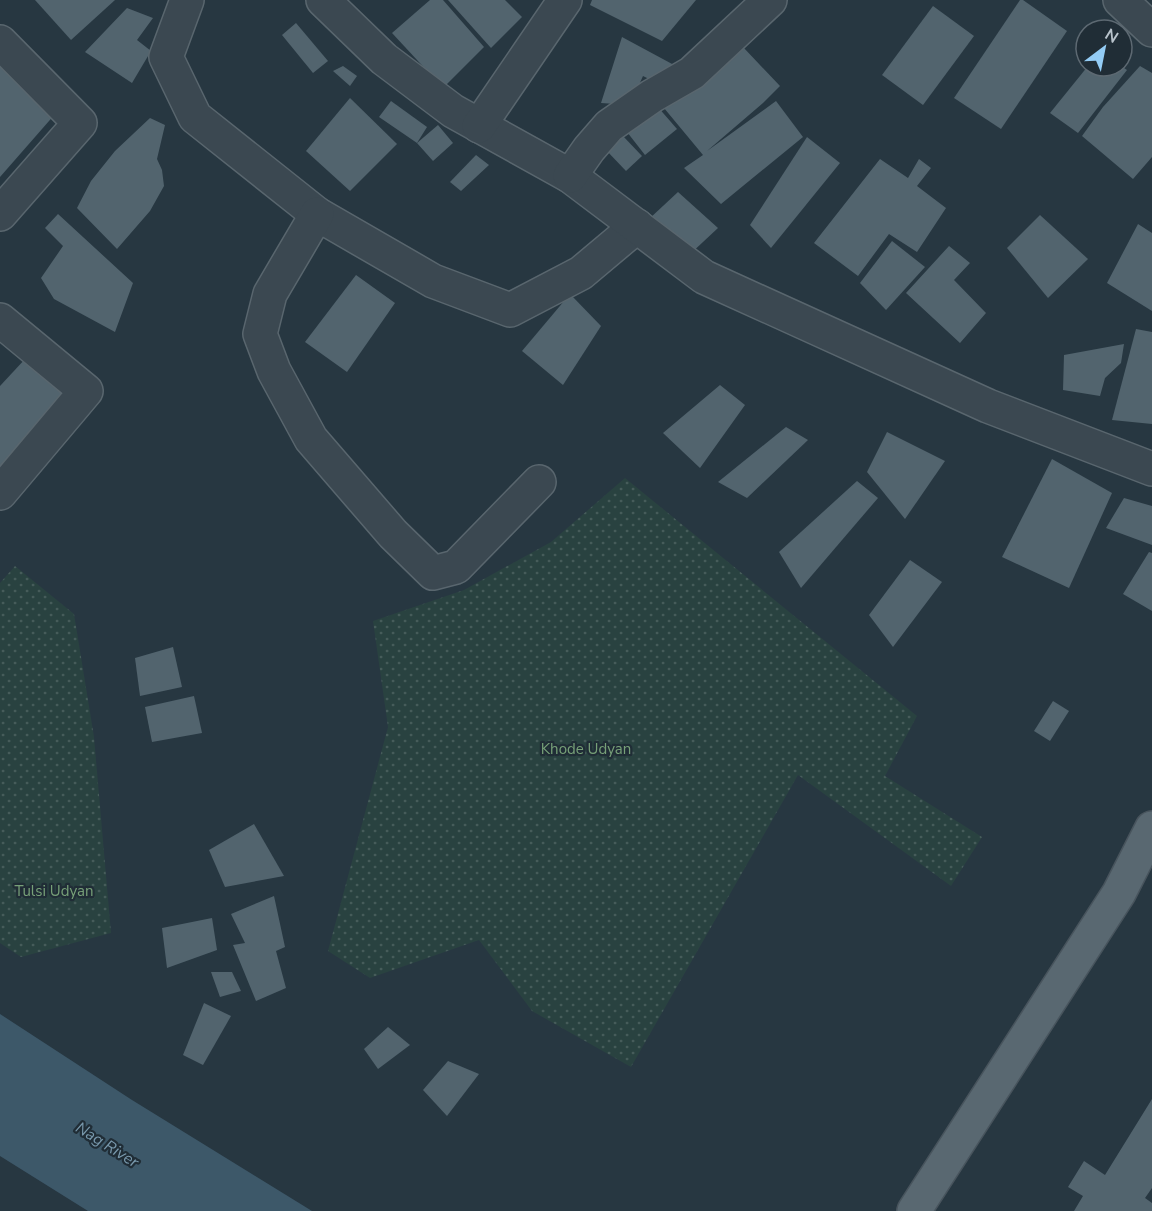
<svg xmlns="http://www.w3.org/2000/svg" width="1152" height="1211" font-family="'Nunito Sans',sans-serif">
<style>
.park{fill:url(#park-dots)}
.water{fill:#3d5869}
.building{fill:#52646e}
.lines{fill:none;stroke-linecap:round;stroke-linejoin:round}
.minor-casing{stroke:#59666e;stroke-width:36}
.major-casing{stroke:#48545d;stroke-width:36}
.minor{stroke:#3b4851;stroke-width:33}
.major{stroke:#596871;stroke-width:33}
.labels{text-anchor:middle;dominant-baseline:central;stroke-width:4.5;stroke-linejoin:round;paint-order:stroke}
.park-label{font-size:15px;fill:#77a078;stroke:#202d36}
.water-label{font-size:16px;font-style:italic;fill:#7999ad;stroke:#202d36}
</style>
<defs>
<pattern id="park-dots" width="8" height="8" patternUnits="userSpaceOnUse" patternTransform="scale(1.5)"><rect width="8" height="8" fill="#294240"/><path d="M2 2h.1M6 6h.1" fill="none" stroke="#465c5a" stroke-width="1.8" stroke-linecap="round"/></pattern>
</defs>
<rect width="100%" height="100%" fill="#273741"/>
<g class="park">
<path d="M 625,478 L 917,716 L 885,776 L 982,837 L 951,886 L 798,775 L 631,1067 L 532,1011 L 479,940 L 370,978 L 328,951 L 388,727 L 373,621 L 464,590 L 551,542 Z"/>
<path d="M 15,566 L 74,614 L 94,737 L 111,933 L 21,957 L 0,943 L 0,583 Z"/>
</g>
<path class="water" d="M 0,1014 L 132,1100 L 312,1211 L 88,1211 L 0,1156 Z"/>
<g class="building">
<path d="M 35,0 L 115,0 L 71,40 Z"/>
<path d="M 430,0 L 443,0 L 484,47 L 443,88 L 392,33 Z"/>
<path d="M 448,0 L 505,0 L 522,17 L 491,48 Z"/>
<path d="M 592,0 L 696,0 L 662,41 L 590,5 Z"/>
<path d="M 1020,0 L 1023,0 L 1067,31 L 1001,129 L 954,98 Z"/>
<path d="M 933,6 L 974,36 L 923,105 L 882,75 Z"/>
<path d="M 127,8 L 153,18 L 137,40 L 151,51 L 132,83 L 85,52 Z"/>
<path d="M 296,23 L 328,61 L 313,73 L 282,35 Z"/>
<path d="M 622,37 L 674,65 L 667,88 L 643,76 L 630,105 L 601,103 Z"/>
<path d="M 743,47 L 780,86 L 763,103 L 707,151 L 776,101 L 803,137 L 721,204 L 684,168 L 703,155 L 659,102 Z"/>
<path d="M 0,63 L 56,113 L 0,177 Z"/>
<path d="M 343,66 L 357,76 L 350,86 L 333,71 Z"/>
<path d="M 1088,66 L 1121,66 L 1127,70 L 1078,133 L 1050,113 Z"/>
<path d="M 1140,66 L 1152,73 L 1152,157 L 1133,179 L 1082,136 L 1103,107 Z"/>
<path d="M 350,98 L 397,144 L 350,191 L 306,151 Z"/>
<path d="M 391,101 L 427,127 L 417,143 L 379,117 Z"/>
<path d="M 657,106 L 677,129 L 645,155 L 627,132 Z"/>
<path d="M 150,118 L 165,125 L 157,159 L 162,170 L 164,186 L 150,211 L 117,249 L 77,208 L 91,181 L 115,151 Z"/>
<path d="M 438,125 L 453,143 L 433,161 L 417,143 Z"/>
<path d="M 622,135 L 642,156 L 626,171 L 606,150 Z"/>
<path d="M 807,137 L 840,163 L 771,248 L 750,225 Z"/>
<path d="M 476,155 L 489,165 L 461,191 L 450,182 Z"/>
<path d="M 880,159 L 908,178 L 919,159 L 931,168 L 917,186 L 946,208 L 917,252 L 889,234 L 858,276 L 814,243 Z"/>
<path d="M 678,192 L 718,228 L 688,256 L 649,219 Z"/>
<path d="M 58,214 L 133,283 L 115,332 L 54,299 L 41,278 L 63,246 L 45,228 Z"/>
<path d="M 1040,215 L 1088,259 L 1048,298 L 1007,248 Z"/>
<path d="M 1138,224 L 1152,233 L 1152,311 L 1107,283 Z"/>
<path d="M 892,241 L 925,267 L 886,310 L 860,283 Z"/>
<path d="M 949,246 L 970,263 L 954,280 L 986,313 L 960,343 L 906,293 Z"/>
<path d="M 356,275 L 395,303 L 347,372 L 305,342 Z"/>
<path d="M 570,294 L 601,326 L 563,385 L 522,351 Z"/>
<path d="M 1136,329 L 1152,332 L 1152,424 L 1112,420 Z"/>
<path d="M 1124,344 L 1121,363 L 1105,378 L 1100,396 L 1063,390 L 1064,355 Z"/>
<path d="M 26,358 L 66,394 L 0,472 L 0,386 Z"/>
<path d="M 720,385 L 745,405 L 700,468 L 663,433 Z"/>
<path d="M 786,427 L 808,440 L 747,498 L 718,482 Z"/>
<path d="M 887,432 L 945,461 L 905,519 L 867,472 Z"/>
<path d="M 1052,459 L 1112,493 L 1069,588 L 1002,557 Z"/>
<path d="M 857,481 L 878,498 L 801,588 L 779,552 Z"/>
<path d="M 1124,498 L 1152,506 L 1152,545 L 1106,528 Z"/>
<path d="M 1149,552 L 1152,553 L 1152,611 L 1123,594 Z"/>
<path d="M 910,560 L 942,582 L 893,647 L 869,615 Z"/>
<path d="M 173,647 L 182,687 L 140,696 L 135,658 Z"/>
<path d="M 194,696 L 202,733 L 152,742 L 145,707 Z"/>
<path d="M 1053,701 L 1069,711 L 1050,741 L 1034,731 Z"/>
<path d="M 254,824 L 284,876 L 225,887 L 209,850 Z"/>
<path d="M 274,896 L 285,947 L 276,951 L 286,988 L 256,1001 L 233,945 L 245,943 L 231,914 Z"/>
<path d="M 212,918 L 217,950 L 167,968 L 162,928 Z"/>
<path d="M 211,972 L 232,972 L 241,991 L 220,997 Z"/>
<path d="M 204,1003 L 231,1016 L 203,1065 L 183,1055 Z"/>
<path d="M 388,1027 L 410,1045 L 378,1069 L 364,1049 Z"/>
<path d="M 448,1061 L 479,1074 L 447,1116 L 423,1090 Z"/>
<path d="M 1152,1099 L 1152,1188 L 1145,1198 L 1152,1203 L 1152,1211 L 1074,1211 L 1083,1196 L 1068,1187 L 1084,1161 L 1105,1175 Z"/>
</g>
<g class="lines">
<g class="minor-casing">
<g id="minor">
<path d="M 187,0 L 166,57 L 195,117 L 317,214 L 433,281 L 510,310 L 581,273 L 637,226"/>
<path d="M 323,0 L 384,59 L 453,111 L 570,176 L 704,277 L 988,406 L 1152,469"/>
<path d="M 1120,0 L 1152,30"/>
<path d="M 0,42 L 80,123 L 0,214"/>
<path d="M 479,126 L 565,0"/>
<path d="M 570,176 L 589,149 L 609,126 L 652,96 L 692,73 L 770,0"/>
<path d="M 317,214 L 270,294 L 260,334 L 274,371 L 311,439 L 393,534 L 433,573 L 456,567 L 539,482"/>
<path d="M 0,320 L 86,391 L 0,493"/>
</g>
</g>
<g class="major-casing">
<path id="major" d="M 914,1211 L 1119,893 L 1152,828"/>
</g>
<use href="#minor" class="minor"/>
<use href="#major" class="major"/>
</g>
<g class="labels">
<g class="park-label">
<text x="586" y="749">Khode Udyan</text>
<text x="54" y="891">Tulsi Udyan</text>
</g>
<g class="water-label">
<text transform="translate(107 1145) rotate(32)">Nag River</text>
</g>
</g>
<g transform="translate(1104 48) rotate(32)"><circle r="28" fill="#202d36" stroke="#5d6972" stroke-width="1.5"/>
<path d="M0-4.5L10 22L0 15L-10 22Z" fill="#93ccf5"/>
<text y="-9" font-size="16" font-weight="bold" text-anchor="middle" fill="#b8c3cb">N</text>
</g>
</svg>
